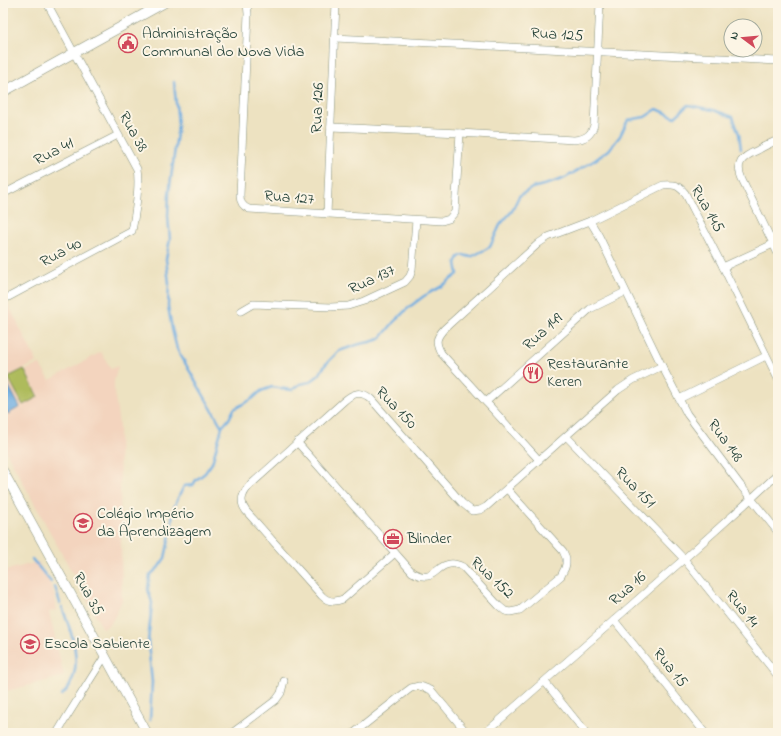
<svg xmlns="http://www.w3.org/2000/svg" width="781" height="736" font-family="'Indie Flower',sans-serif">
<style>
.built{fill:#f3d4be}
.green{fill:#aebb5c;stroke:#667c48}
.water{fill:#70ade1;stroke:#48758a}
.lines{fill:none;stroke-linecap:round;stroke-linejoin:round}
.stream{stroke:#70ade1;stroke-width:2.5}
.minor-casing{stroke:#86907a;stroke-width:8}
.tertiary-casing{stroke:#86907a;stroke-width:10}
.minor{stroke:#fff;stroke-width:7}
.tertiary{stroke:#fff;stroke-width:9}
.labels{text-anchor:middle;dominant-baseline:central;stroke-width:4;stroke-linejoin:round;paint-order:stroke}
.poi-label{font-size:16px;fill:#1f3d34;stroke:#fcf5e5;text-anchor:start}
.street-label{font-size:16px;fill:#1f3d34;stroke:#fcf5e5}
</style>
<rect width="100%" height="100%" fill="#fcf5e5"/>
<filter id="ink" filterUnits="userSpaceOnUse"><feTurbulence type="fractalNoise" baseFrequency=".025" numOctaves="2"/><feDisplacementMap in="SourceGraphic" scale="8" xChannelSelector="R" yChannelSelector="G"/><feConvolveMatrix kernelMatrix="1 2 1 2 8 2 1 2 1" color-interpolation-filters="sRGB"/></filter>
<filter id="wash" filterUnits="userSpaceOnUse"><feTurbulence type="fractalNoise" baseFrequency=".012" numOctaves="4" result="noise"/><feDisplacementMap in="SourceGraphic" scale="16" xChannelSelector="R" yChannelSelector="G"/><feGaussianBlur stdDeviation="0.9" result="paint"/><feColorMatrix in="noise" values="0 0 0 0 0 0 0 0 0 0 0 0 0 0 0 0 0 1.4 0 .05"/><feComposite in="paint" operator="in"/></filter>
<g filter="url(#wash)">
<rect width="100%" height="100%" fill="#ede2c1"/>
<g class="built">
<path d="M 7,302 L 37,362 L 6,378 L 3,373 L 3,304 Z"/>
<path d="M 101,352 L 111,369 L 118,366 L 114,381 L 114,389 L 119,425 L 122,600 L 115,616 L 110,624 L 103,629 L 3,446 L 3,381 L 39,364 L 50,380 Z"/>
<path d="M 38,562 L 53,589 L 57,610 L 49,612 L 64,676 L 3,692 L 3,571 Z"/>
</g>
<path class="green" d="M 24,369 L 38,397 L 23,405 L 8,377 Z"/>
<path class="water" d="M 6,381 L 20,407 L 8,414 L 3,405 L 3,382 Z"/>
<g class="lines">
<g class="stream">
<path d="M 174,82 L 178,125 L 169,194 L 168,216 L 170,239 L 166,259 L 169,283 L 168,306 L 172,329 L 177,349 L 222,427"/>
<path d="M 32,559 L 51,582"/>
<path d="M 55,587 L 60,603"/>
<path d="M 62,607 C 71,631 83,660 70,685 C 68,689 65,692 62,695"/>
<path d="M 150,720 L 152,682 L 148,642 L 152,603 L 148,589 L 150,575 L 158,568 L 165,558 L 171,530 L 173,510 L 178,498 L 184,486 L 193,485 L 196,480 L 205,473 L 212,463 L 222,427 L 229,419 L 234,409 L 252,399 L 261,391 L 272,387 L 292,390 L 300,384 L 310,382 L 319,375 L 325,365 L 339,351 L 360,344 L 370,342 L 380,339 L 393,323 L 408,308 L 424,296 L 442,286 L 458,274 L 456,263 L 459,257 L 463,255 L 471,257 L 490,247 L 500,225 L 512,211 L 519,196 L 532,188 L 551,183 L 565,178 L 595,160 L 609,150 L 620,136 L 628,120 L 645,117 L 657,109 L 675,117 L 688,105 L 713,110 L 733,117 L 739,134 L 741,149"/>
</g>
</g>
</g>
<g filter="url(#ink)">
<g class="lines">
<g class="minor-casing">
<g id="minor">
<path d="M 145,3 L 150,11"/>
<path d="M 247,3 L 248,14 L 240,195 C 240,202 242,206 249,209 L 442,221 L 449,219 L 455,212 L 460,133"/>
<path d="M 335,38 L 778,61"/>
<path d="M 331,127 L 460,133 L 574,140 C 585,139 591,136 594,125 L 600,3"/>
<path d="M 778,140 C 771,143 764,146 758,150 C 742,157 734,163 743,181 L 778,254"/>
<path d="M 3,194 L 118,135"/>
<path d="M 327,214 L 336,3"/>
<path d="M 590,221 L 599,236 L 662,366 L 687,414 L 741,486 L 778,532"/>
<path d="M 723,267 L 773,244 L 778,240"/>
<path d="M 3,300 L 132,231 C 135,215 140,185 137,169 L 47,3"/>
<path d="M 241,311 L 253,304 L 331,307 L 348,306 L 364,301 L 405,282 L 410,276 L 412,270 L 416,220"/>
<path d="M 679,399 L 766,356"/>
<path d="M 486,402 L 590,309 L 625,292"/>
<path d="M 567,437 L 684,559 L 778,676"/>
<path d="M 297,442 L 412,572 C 434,585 435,565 450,564 C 455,563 459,565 463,567 L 499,606 L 505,611 L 510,612 L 520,610 L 561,576 L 565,568 L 566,564 L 566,558 L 563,551 L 507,489"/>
<path d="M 539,460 L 441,353 C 435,342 436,338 444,329 L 539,243 L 548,237 L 590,221 L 663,185 C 674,184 678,185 685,193 L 723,267 L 778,379"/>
<path d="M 395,553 L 343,599 C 336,602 328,602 322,596 L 246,511 C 239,502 242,494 249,486 L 344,401 C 353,393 361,390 371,399 L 462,503 L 472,511 L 480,510 L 486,507 L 618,390 L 633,380 L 662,366"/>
<path d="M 614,620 L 705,733"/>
<path d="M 545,682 L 586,733"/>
<path d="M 57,733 L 66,718 L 105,656"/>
<path d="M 232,733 L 276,700 L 281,693 L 284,681"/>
<path d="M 354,733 L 407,691 L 411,688 L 419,686 L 423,687 L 431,690 L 467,733"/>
<path d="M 485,733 L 684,559 L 751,499 L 778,474"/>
</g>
</g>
<g class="tertiary-casing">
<g id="tertiary">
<path d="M 3,92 L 164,3"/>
<path d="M 3,471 L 105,656 L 147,733"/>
</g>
</g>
<use href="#minor" class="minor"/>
<use href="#tertiary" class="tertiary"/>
</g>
</g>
<defs>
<g id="civic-ring" transform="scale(1)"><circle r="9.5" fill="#fcf5e5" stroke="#d1495b" stroke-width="1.5"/><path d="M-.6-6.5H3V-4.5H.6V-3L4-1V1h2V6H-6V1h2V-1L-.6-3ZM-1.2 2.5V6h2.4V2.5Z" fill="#d1495b"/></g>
<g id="restaurant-ring" transform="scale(1)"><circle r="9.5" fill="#fcf5e5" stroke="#d1495b" stroke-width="1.5"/><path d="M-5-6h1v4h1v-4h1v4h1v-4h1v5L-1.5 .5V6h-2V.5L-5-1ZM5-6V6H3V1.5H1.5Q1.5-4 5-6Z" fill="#d1495b"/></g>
<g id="school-ring" transform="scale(1)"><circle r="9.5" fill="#fcf5e5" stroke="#d1495b" stroke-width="1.5"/><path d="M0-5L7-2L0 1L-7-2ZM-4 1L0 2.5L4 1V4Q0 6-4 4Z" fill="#d1495b"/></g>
<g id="office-ring" transform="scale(1)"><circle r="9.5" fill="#fcf5e5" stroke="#d1495b" stroke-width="1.5"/><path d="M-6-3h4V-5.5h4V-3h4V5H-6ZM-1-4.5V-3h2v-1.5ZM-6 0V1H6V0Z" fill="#d1495b"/></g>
</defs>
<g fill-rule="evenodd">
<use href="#civic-ring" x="128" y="43"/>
<use href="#restaurant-ring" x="533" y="373"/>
<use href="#school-ring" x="83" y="523"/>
<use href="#office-ring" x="393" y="539"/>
<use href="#school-ring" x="30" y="644"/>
</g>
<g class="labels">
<g class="poi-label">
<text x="142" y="34">Administração<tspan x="142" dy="18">Communal do Nova Vida</tspan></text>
<text x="547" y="364">Restaurante<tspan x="547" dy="18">Keren</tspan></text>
<text x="97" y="514">Colégio Império<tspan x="97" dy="18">da Aprendizagem</tspan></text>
<text x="407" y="539">Blinder</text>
<text x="44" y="644">Escola Sabiente</text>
</g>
<g class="street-label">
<text transform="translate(557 35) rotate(3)">Rua 125</text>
<text transform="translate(318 108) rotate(-88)">Rua 126</text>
<text transform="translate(133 132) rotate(61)">Rua 38</text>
<text transform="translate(54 152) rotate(-27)">Rua 41</text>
<text transform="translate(289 198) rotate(4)">Rua 127</text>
<text transform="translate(707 209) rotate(60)">Rua 145</text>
<text transform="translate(61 253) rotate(-28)">Rua 40</text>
<text transform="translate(372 280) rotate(-25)">Rua 137</text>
<text transform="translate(543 332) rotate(-42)">Rua 149</text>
<text transform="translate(396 408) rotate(46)">Rua 150</text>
<text transform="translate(725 441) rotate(54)">Rua 148</text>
<text transform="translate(635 488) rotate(46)">Rua 151</text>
<text transform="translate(492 578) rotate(43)">Rua 152</text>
<text transform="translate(628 589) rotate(-41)">Rua 16</text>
<text transform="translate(88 594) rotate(61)">Rua 35</text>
<text transform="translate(742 609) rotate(51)">Rua 14</text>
<text transform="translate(670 668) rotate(51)">Rua 15</text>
</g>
</g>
<rect width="781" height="736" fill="none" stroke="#fcf5e5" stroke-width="16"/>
<g transform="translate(743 38) rotate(286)"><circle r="19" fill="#fcf5e5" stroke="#a4ab9e"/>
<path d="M0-3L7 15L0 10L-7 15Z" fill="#d1495b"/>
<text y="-6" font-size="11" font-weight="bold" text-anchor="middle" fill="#1f3d34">N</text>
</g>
</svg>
